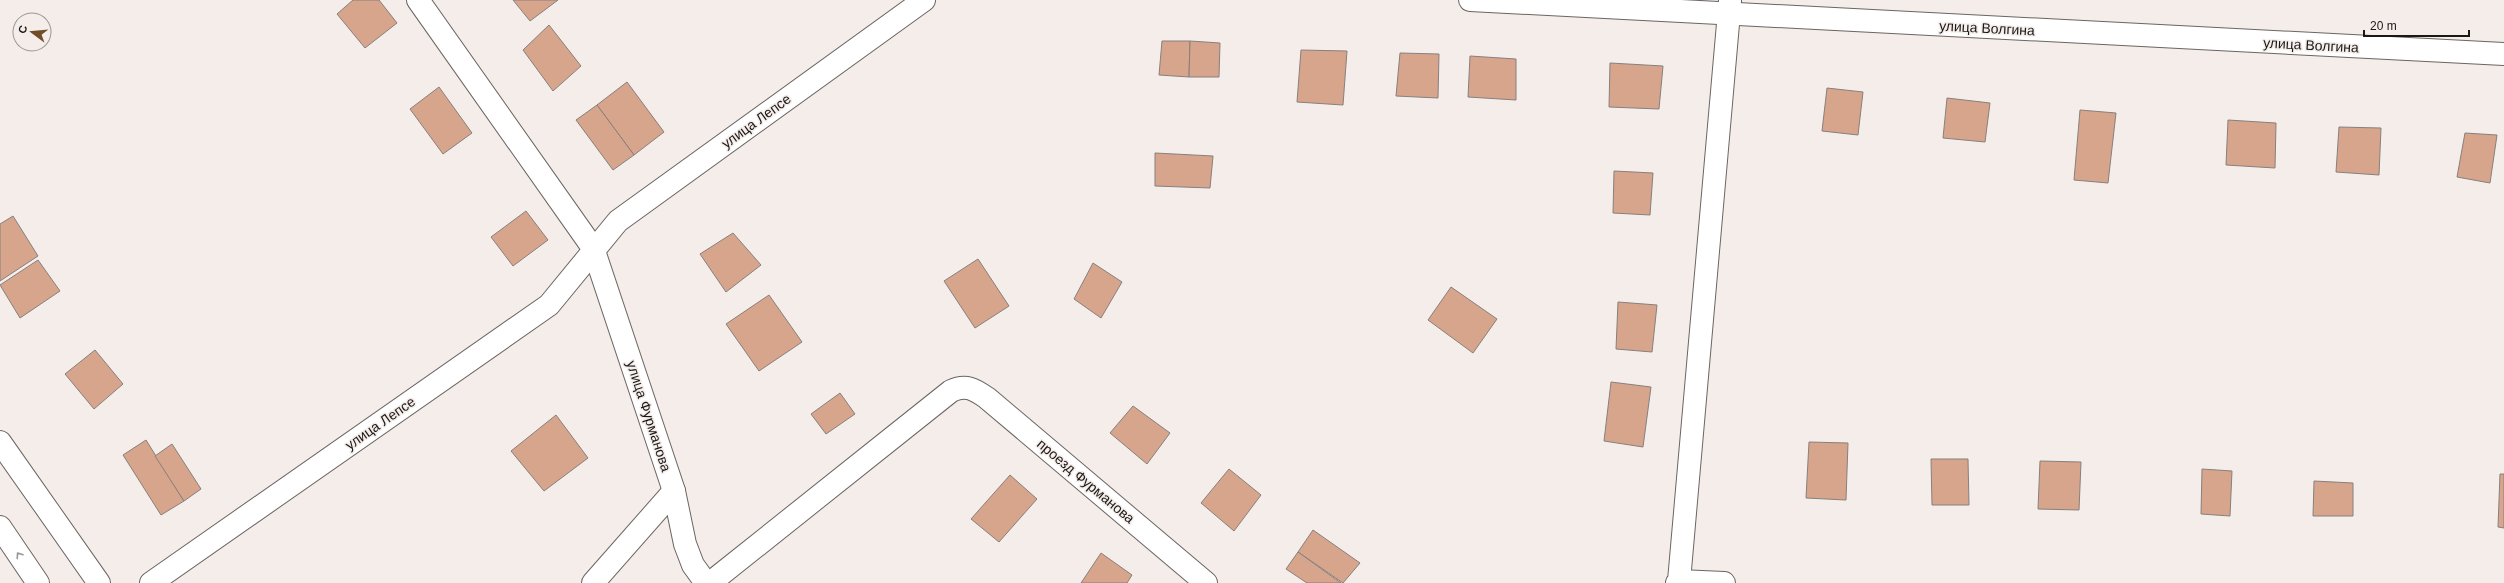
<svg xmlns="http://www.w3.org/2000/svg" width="2504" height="583" font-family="Helvetica,sans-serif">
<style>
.building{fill:#d7a48c;stroke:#87807e}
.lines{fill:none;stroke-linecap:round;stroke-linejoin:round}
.street-casing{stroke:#6b6562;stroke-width:24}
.primary-casing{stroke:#6b6562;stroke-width:24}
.street{stroke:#fff;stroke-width:22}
.primary{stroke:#fff;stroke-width:22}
.oneway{stroke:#989797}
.labels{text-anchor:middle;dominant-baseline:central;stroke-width:3;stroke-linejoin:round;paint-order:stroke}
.street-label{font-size:14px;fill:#1a1817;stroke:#f4edea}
</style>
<rect width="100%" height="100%" fill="#f4edea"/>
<g class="building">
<path d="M 353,0 L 379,0 L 397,23 L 365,48 L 337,14 Z"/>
<path d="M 513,0 L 558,0 L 530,21 Z"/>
<path d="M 549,25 L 581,66 L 553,91 L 523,50 Z"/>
<path d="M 1162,41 L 1190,41 L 1189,77 L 1159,75 Z"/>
<path d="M 1190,41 L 1220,43 L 1219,77 L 1189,77 Z"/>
<path d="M 1301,50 L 1347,51 L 1343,105 L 1297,102 Z"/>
<path d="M 1400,53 L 1439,54 L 1438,98 L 1396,96 Z"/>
<path d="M 1470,56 L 1516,59 L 1516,100 L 1468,97 Z"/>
<path d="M 1610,63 L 1663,66 L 1659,109 L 1609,107 Z"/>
<path d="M 627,82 L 664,132 L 634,155 L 597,105 Z"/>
<path d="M 439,87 L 472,133 L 443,154 L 410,109 Z"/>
<path d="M 1827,88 L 1863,92 L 1858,135 L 1822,131 Z"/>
<path d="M 1947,98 L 1990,103 L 1985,142 L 1943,138 Z"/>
<path d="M 597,105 L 634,155 L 613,170 L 576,120 Z"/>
<path d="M 2080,110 L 2116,113 L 2108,183 L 2074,180 Z"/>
<path d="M 2228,120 L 2276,123 L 2275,168 L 2226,165 Z"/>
<path d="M 2339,127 L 2381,128 L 2379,175 L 2336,172 Z"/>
<path d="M 2465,133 L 2497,135 L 2490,183 L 2457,177 Z"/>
<path d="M 1155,153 L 1213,156 L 1210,188 L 1155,186 Z"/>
<path d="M 1614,171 L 1653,173 L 1650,215 L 1613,213 Z"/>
<path d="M 526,211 L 548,240 L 513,266 L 491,237 Z"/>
<path d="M 13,216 L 38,256 L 0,281 L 0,224 Z"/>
<path d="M 733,233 L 761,265 L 726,292 L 700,254 Z"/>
<path d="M 978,259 L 1009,306 L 975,328 L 944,281 Z"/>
<path d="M 38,260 L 60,291 L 20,318 L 0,285 Z"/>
<path d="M 1093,263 L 1122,282 L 1101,318 L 1074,299 Z"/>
<path d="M 1451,287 L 1497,319 L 1473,353 L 1428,320 Z"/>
<path d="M 769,295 L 802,342 L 759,371 L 726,324 Z"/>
<path d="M 1618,302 L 1657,305 L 1652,352 L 1616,349 Z"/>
<path d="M 95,350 L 123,384 L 94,409 L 65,374 Z"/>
<path d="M 1611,382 L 1651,387 L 1643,447 L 1604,441 Z"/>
<path d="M 840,393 L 855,414 L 826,434 L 811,414 Z"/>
<path d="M 1133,406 L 1170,433 L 1147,464 L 1110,433 Z"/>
<path d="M 556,415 L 588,458 L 544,491 L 511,451 Z"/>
<path d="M 146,440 L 184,501 L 161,515 L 123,455 Z"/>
<path d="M 1809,442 L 1848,443 L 1846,500 L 1806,498 Z"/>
<path d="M 172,444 L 201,489 L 184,501 L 155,456 Z"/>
<path d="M 1931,459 L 1968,459 L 1969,505 L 1932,505 Z"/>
<path d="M 2040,461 L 2081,462 L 2079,510 L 2038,509 Z"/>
<path d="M 1229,469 L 1261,495 L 1234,531 L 1201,503 Z"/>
<path d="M 2202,469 L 2232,471 L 2230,516 L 2201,514 Z"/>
<path d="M 2500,474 L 2504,474 L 2504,528 L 2498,527 Z"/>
<path d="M 1010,475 L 1037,499 L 999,542 L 971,519 Z"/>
<path d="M 2314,481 L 2353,483 L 2353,516 L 2313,516 Z"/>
<path d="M 1313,530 L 1360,563 L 1343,583 L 1298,552 Z"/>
<path d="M 1298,552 L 1341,583 L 1307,583 L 1286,569 Z"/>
<path d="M 1101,553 L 1132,575 L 1127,583 L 1081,583 Z"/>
</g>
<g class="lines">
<g class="street-casing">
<g id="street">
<path d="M 418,0 L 593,248 L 674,491 L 685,544 L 693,565 L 706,583"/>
<path d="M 1470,0 L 2504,54"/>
<path d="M 0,442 L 99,583"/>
<path d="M 1679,581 L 1724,583"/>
<path d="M 151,583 L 549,305 L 618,221 L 924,0"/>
<path d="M 593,583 L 674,491"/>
<path d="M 710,583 L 951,391 C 966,384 974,389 987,398 L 1206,583"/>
<path d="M 1677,583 L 1679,581 L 1730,1"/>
</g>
</g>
<g class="primary-casing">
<path id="primary" d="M 0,527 L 38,583"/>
</g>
<use href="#street" class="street"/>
<use href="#primary" class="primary"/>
</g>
<defs><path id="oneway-chevron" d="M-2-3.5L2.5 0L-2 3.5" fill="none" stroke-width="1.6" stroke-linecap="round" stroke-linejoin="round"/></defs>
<use class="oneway" href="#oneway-chevron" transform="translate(19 555) rotate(-124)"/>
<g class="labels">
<g class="street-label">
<text transform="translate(1987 28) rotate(3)">улица Волгина</text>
<text transform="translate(2311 45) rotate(3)">улица Волгина</text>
<text transform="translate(756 121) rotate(-36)">улица Лепсе</text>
<text transform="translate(649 416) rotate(72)">улица Фурманова</text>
<text transform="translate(380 423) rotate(-35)">улица Лепсе</text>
<text transform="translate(1086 481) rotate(40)">проезд Фурманова</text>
</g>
</g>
<g transform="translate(32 32) rotate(286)"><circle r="19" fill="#f4edea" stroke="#9d9896"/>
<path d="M0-3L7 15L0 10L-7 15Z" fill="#724e28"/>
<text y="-6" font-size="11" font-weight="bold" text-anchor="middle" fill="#1a1817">С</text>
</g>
<path d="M2364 30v6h105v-6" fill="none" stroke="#1a1817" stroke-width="2"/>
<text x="2370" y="30" font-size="12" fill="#1a1817" stroke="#f4edea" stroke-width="3" paint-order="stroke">20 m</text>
</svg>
